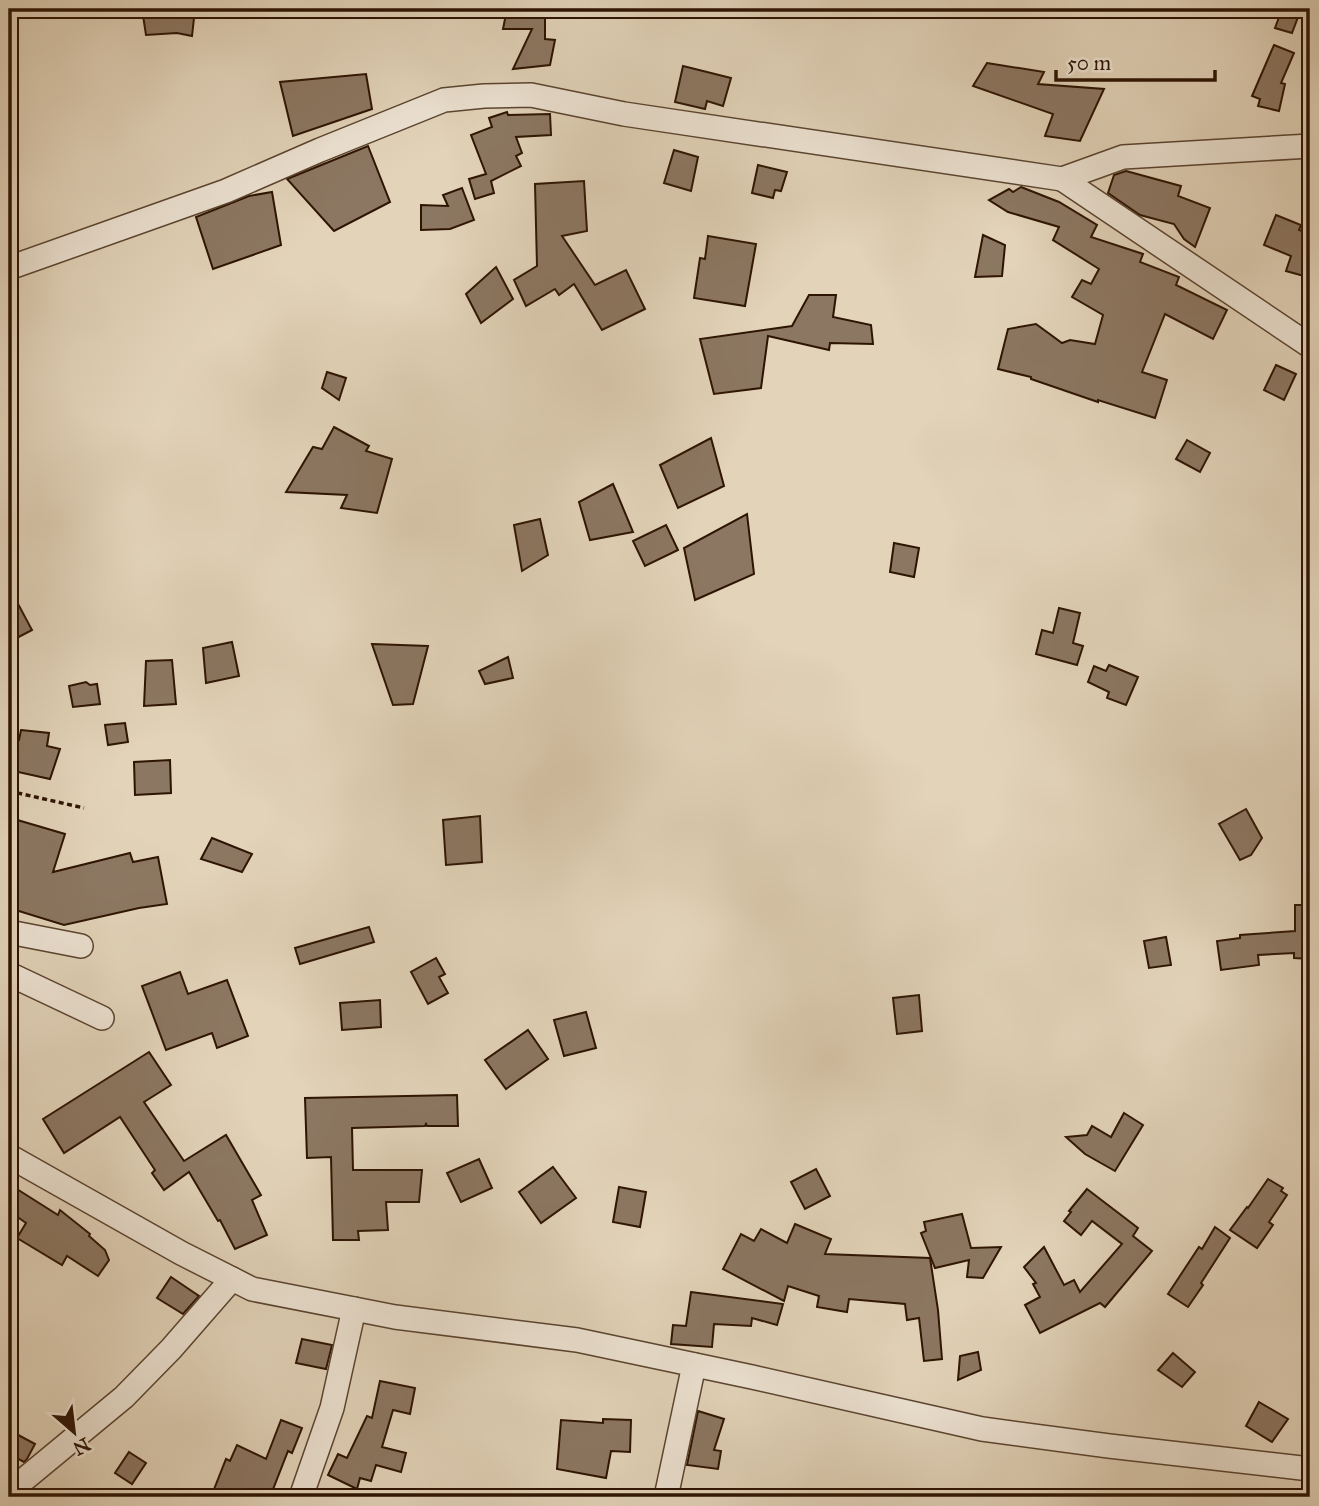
<svg xmlns="http://www.w3.org/2000/svg" width="1319" height="1506" font-family="'IM FELL Great Primer',serif">
<style>
.building{fill:#8c7762;stroke:#2e1403;stroke-width:2}
.lines{fill:none;stroke-linecap:round;stroke-linejoin:round}
.minor-casing{stroke:#5b4430;stroke-width:26}
.path{stroke:#2e1403;stroke-width:3.5;stroke-dasharray:5 3.5;stroke-linecap:butt}
.minor{stroke:#ece2d2;stroke-width:23}
</style>
<rect width="100%" height="100%" fill="#e2d3b9"/>
<filter id="stains"><feTurbulence type="fractalNoise" baseFrequency=".00286" numOctaves="4"/><feColorMatrix values="0 0 0 0 .2 0 0 0 0 .09 0 0 0 0 .02 0 0 0 .5 -.17"/></filter>
<radialGradient id="worn" r=".72"><stop offset=".6" stop-color="#630" stop-opacity="0"/><stop offset="1" stop-color="#630" stop-opacity=".3"/></radialGradient>
<g class="building">
<path d="M 142,9 L 195,9 L 192,36 L 177,33 L 146,35 Z"/>
<path d="M 507,9 L 545,9 L 545,39 L 555,40 L 550,65 L 513,69 L 532,29 L 503,29 Z"/>
<path d="M 1282,9 L 1301,9 L 1292,33 L 1275,28 Z"/>
<path d="M 1274,45 L 1294,53 L 1281,83 L 1285,84 L 1279,111 L 1258,106 L 1260,99 L 1252,96 Z"/>
<path d="M 987,63 L 1044,72 L 1038,84 L 1104,89 L 1080,141 L 1045,136 L 1053,114 L 973,86 Z"/>
<path d="M 683,66 L 731,78 L 723,106 L 707,101 L 705,109 L 675,102 Z"/>
<path d="M 366,74 L 372,109 L 293,136 L 280,82 Z"/>
<path d="M 507,112 L 508,115 L 550,114 L 551,135 L 516,137 L 522,153 L 516,156 L 521,166 L 491,181 L 494,193 L 475,199 L 469,179 L 486,174 L 471,135 L 492,127 L 489,118 Z"/>
<path d="M 368,146 L 390,202 L 334,231 L 287,179 Z"/>
<path d="M 674,150 L 698,157 L 691,191 L 664,183 Z"/>
<path d="M 758,165 L 787,172 L 781,191 L 775,190 L 773,198 L 752,193 Z"/>
<path d="M 1126,171 L 1181,186 L 1178,196 L 1210,208 L 1195,247 L 1184,239 L 1174,224 L 1140,215 L 1108,193 L 1114,175 Z"/>
<path d="M 584,181 L 587,231 L 562,236 L 595,285 L 626,270 L 645,309 L 602,330 L 574,284 L 559,295 L 555,289 L 526,306 L 514,280 L 537,266 L 535,184 Z"/>
<path d="M 1021,187 L 1059,202 L 1097,225 L 1091,237 L 1143,254 L 1140,262 L 1179,277 L 1176,285 L 1227,310 L 1213,339 L 1165,314 L 1142,372 L 1167,380 L 1155,418 L 1098,400 L 1098,402 L 1031,379 L 1031,377 L 998,369 L 1008,329 L 1036,324 L 1062,343 L 1070,340 L 1095,344 L 1103,315 L 1072,297 L 1082,280 L 1091,284 L 1099,269 L 1053,240 L 1059,227 L 1008,212 L 989,200 L 1009,189 L 1013,192 Z"/>
<path d="M 462,188 L 474,220 L 450,229 L 421,230 L 421,205 L 448,206 L 443,195 Z"/>
<path d="M 272,192 L 281,245 L 213,269 L 196,217 L 249,196 Z"/>
<path d="M 1276,215 L 1301,225 L 1299,230 L 1310,234 L 1310,255 L 1304,276 L 1286,271 L 1291,256 L 1264,245 Z"/>
<path d="M 983,235 L 1005,245 L 1002,276 L 975,277 Z"/>
<path d="M 708,236 L 756,244 L 745,306 L 694,298 L 700,258 L 705,259 Z"/>
<path d="M 496,267 L 513,299 L 481,323 L 466,294 Z"/>
<path d="M 809,295 L 836,295 L 833,317 L 871,325 L 873,344 L 830,343 L 829,350 L 768,336 L 761,388 L 714,394 L 700,339 L 792,326 Z"/>
<path d="M 1276,365 L 1296,374 L 1284,400 L 1264,390 Z"/>
<path d="M 327,372 L 346,378 L 339,400 L 322,388 Z"/>
<path d="M 334,427 L 369,446 L 366,451 L 392,459 L 377,513 L 341,508 L 347,495 L 286,492 L 313,447 L 322,449 Z"/>
<path d="M 711,438 L 724,486 L 678,508 L 660,465 Z"/>
<path d="M 1187,440 L 1210,453 L 1200,472 L 1176,459 Z"/>
<path d="M 613,484 L 633,532 L 590,540 L 579,502 Z"/>
<path d="M 747,514 L 754,574 L 695,600 L 684,548 Z"/>
<path d="M 540,519 L 548,555 L 522,571 L 514,525 Z"/>
<path d="M 666,525 L 678,550 L 645,566 L 633,541 Z"/>
<path d="M 894,543 L 919,548 L 914,577 L 890,572 Z"/>
<path d="M 9,587 L 32,630 L 9,642 Z"/>
<path d="M 1059,608 L 1080,613 L 1073,643 L 1083,646 L 1077,665 L 1036,654 L 1042,630 L 1053,633 Z"/>
<path d="M 232,642 L 239,676 L 206,683 L 203,648 Z"/>
<path d="M 372,644 L 428,646 L 413,704 L 393,705 Z"/>
<path d="M 508,657 L 513,678 L 485,684 L 479,671 Z"/>
<path d="M 172,660 L 176,704 L 144,706 L 146,661 Z"/>
<path d="M 1109,665 L 1138,677 L 1126,705 L 1107,698 L 1109,692 L 1088,682 L 1094,666 L 1106,671 Z"/>
<path d="M 86,682 L 90,685 L 97,684 L 100,704 L 73,707 L 69,686 Z"/>
<path d="M 125,723 L 128,742 L 108,745 L 105,725 Z"/>
<path d="M 21,730 L 49,733 L 47,746 L 60,749 L 50,779 L 9,770 L 9,740 L 19,740 Z"/>
<path d="M 170,760 L 171,793 L 135,795 L 134,762 Z"/>
<path d="M 1246,809 L 1262,838 L 1251,855 L 1240,860 L 1219,824 Z"/>
<path d="M 480,816 L 482,862 L 446,865 L 443,820 Z"/>
<path d="M 14,819 L 65,834 L 53,872 L 130,853 L 133,862 L 158,857 L 167,904 L 139,908 L 64,925 L 9,908 L 9,839 Z"/>
<path d="M 212,838 L 252,854 L 242,872 L 201,859 Z"/>
<path d="M 1295,905 L 1310,905 L 1310,959 L 1294,958 L 1294,953 L 1258,955 L 1259,965 L 1221,970 L 1217,941 L 1240,938 L 1240,935 L 1295,931 Z"/>
<path d="M 369,927 L 374,942 L 300,964 L 295,948 Z"/>
<path d="M 1166,937 L 1171,965 L 1149,968 L 1144,941 Z"/>
<path d="M 436,958 L 445,974 L 439,977 L 448,993 L 428,1004 L 411,972 Z"/>
<path d="M 180,972 L 188,994 L 227,980 L 248,1036 L 217,1048 L 212,1033 L 166,1050 L 142,986 Z"/>
<path d="M 919,995 L 922,1031 L 897,1034 L 893,998 Z"/>
<path d="M 380,1000 L 381,1027 L 342,1030 L 340,1003 Z"/>
<path d="M 586,1012 L 596,1048 L 564,1056 L 554,1020 Z"/>
<path d="M 528,1030 L 548,1059 L 506,1089 L 485,1060 Z"/>
<path d="M 149,1052 L 171,1085 L 144,1102 L 184,1161 L 226,1135 L 261,1195 L 252,1200 L 267,1235 L 235,1249 L 220,1220 L 218,1221 L 189,1172 L 164,1190 L 152,1173 L 155,1170 L 120,1117 L 64,1153 L 43,1119 Z"/>
<path d="M 457,1095 L 458,1126 L 427,1126 L 426,1124 L 425,1126 L 352,1128 L 353,1170 L 422,1170 L 419,1202 L 386,1202 L 388,1230 L 358,1231 L 359,1240 L 333,1240 L 331,1157 L 307,1158 L 305,1098 Z"/>
<path d="M 1124,1113 L 1143,1125 L 1115,1171 L 1085,1154 L 1066,1137 L 1087,1135 L 1092,1126 L 1111,1137 Z"/>
<path d="M 479,1159 L 492,1188 L 461,1202 L 447,1173 Z"/>
<path d="M 553,1167 L 576,1198 L 541,1223 L 519,1192 Z"/>
<path d="M 816,1169 L 830,1196 L 805,1209 L 791,1182 Z"/>
<path d="M 1268,1179 L 1283,1188 L 1281,1191 L 1287,1195 L 1269,1222 L 1273,1225 L 1257,1248 L 1230,1230 L 1247,1207 L 1248,1208 Z"/>
<path d="M 9,1184 L 58,1215 L 60,1210 L 90,1234 L 89,1236 L 105,1250 L 109,1260 L 98,1276 L 67,1256 L 62,1265 L 17,1238 L 26,1223 L 9,1211 Z"/>
<path d="M 619,1187 L 646,1192 L 640,1227 L 613,1222 Z"/>
<path d="M 1087,1189 L 1138,1228 L 1133,1236 L 1152,1251 L 1105,1307 L 1100,1303 L 1040,1333 L 1025,1305 L 1040,1297 L 1033,1284 L 1036,1283 L 1024,1267 L 1044,1247 L 1064,1285 L 1074,1280 L 1080,1292 L 1122,1244 L 1092,1221 L 1081,1235 L 1064,1221 L 1071,1212 L 1069,1211 Z"/>
<path d="M 962,1214 L 971,1248 L 1001,1247 L 983,1278 L 967,1277 L 969,1260 L 935,1268 L 921,1233 L 926,1231 L 924,1222 Z"/>
<path d="M 795,1224 L 831,1239 L 825,1254 L 930,1258 L 938,1310 L 942,1359 L 924,1361 L 919,1318 L 907,1320 L 905,1304 L 849,1299 L 847,1312 L 817,1307 L 819,1296 L 788,1286 L 784,1301 L 723,1269 L 741,1234 L 754,1241 L 761,1229 L 787,1243 Z"/>
<path d="M 1215,1227 L 1230,1238 L 1201,1283 L 1203,1285 L 1188,1307 L 1168,1294 L 1199,1247 L 1202,1249 Z"/>
<path d="M 171,1277 L 199,1296 L 183,1314 L 157,1298 Z"/>
<path d="M 691,1292 L 783,1304 L 777,1325 L 752,1318 L 751,1326 L 714,1324 L 712,1347 L 671,1344 L 673,1325 L 686,1326 Z"/>
<path d="M 302,1339 L 332,1345 L 326,1369 L 296,1363 Z"/>
<path d="M 978,1352 L 981,1370 L 958,1380 L 960,1356 Z"/>
<path d="M 1173,1353 L 1195,1372 L 1182,1387 L 1158,1370 Z"/>
<path d="M 380,1381 L 415,1388 L 410,1414 L 393,1410 L 382,1447 L 406,1453 L 401,1472 L 376,1465 L 371,1481 L 360,1478 L 357,1489 L 328,1475 L 338,1454 L 347,1458 L 367,1416 L 372,1418 Z"/>
<path d="M 1259,1402 L 1288,1419 L 1272,1442 L 1246,1426 Z"/>
<path d="M 698,1411 L 724,1419 L 714,1450 L 721,1451 L 718,1469 L 687,1465 Z"/>
<path d="M 603,1419 L 631,1420 L 630,1452 L 611,1451 L 606,1478 L 557,1469 L 561,1420 L 603,1423 Z"/>
<path d="M 281,1420 L 302,1428 L 292,1453 L 288,1451 L 270,1497 L 211,1497 L 226,1459 L 230,1461 L 237,1445 L 266,1459 Z"/>
<path d="M 9,1430 L 35,1444 L 27,1459 L 24,1462 L 9,1454 Z"/>
<path d="M 129,1452 L 146,1463 L 132,1484 L 115,1473 Z"/>
</g>
<g class="lines">
<g class="minor-casing">
<g id="minor">
<path d="M 1062,179 L 1310,346"/>
<path d="M 9,268 L 226,191 L 320,150 L 444,100 L 484,96 L 531,95 L 624,114 L 1062,179 L 1123,157 L 1310,146"/>
<path d="M 9,932 L 81,946"/>
<path d="M 9,974 L 102,1018"/>
<path d="M 9,1156 L 181,1253 L 252,1289 L 395,1317 L 577,1340 L 752,1377 L 982,1429 L 1109,1446 L 1310,1469"/>
<path d="M 9,1492 L 124,1397 L 171,1349 L 232,1279"/>
<path d="M 301,1497 L 332,1408 L 354,1309"/>
<path d="M 666,1497 L 694,1365"/>
</g>
</g>
<path class="path" d="M 9,791 L 84,808"/>
<use href="#minor" class="minor"/>
</g>
<rect width="1319" height="1506" fill="none" stroke="#e2d3b9" stroke-width="35"/>
<rect x="10" y="10" width="1298" height="1485" fill="none" stroke="#2e1403" stroke-width="3.5"/>
<rect x="18" y="18" width="1284" height="1471" fill="none" stroke="#2e1403" stroke-width="2"/>
<g transform="translate(74 1432) rotate(152)" stroke="#ece2d2" stroke-width="5" paint-order="stroke">
<path d="M0-5L12 26L0 18L-12 26Z" fill="#2e1403"/>
<text y="-10" font-size="19" font-weight="bold" text-anchor="middle" fill="#2e1403">N</text>
</g>
<path d="M1056 70v10h159v-10" fill="none" stroke="#2e1403" stroke-width="3.5"/>
<text x="1067" y="70" font-size="21" fill="#2e1403" stroke="#ece2d2" stroke-width="5" paint-order="stroke">50 m</text>
<rect width="100%" height="100%" filter="url(#stains)"/>
<rect width="100%" height="100%" fill="url(#worn)"/>
</svg>
